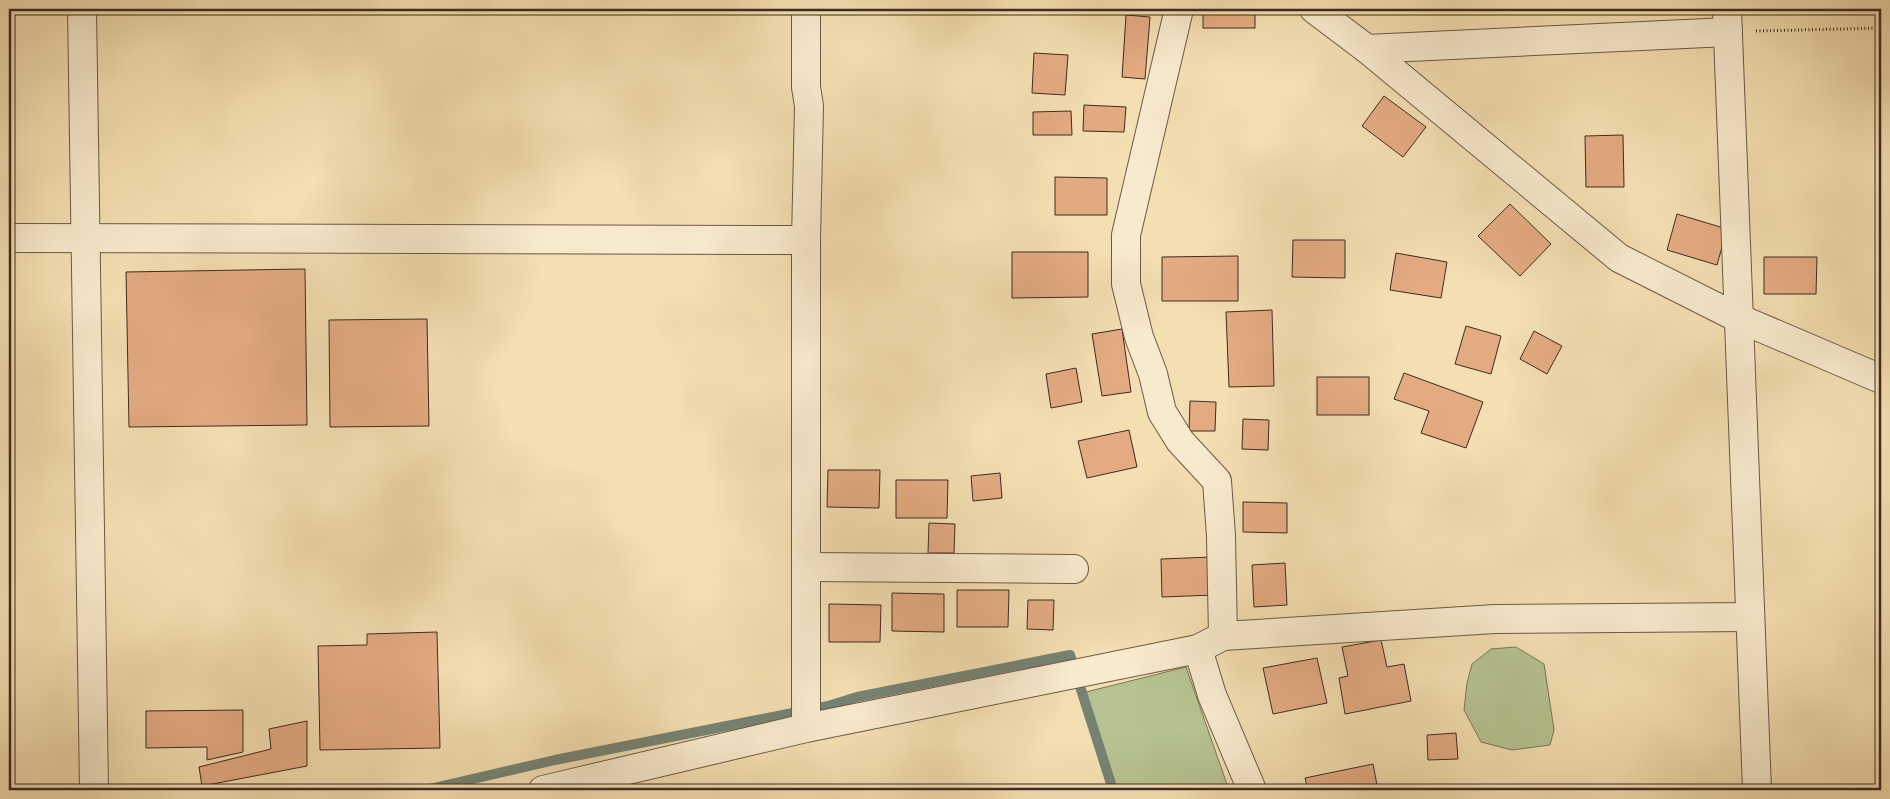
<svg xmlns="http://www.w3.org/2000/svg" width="1890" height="799" font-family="Vollkorn,serif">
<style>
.green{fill:#b6c390;stroke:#7a775a}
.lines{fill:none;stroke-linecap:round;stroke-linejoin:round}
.stream{stroke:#768373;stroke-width:10}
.building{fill:#e4ab83;stroke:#3e2b23}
.minor-casing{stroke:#6c5847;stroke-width:30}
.tertiary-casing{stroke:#6c5847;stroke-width:30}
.path{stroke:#3e2b23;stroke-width:3;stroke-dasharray:1 2.5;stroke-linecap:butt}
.minor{stroke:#f8eacd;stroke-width:28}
.tertiary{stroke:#f8eacd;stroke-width:28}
</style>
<rect width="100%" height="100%" fill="#f4dfb2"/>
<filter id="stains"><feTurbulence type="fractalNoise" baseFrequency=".004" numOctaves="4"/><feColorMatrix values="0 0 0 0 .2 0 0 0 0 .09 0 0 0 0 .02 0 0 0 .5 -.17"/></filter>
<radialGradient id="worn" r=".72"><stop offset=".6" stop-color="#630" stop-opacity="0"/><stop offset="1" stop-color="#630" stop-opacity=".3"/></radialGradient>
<g class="green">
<path d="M 1516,647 L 1544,664 L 1554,730 L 1550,745 L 1512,750 L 1481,742 L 1464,710 L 1467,683 L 1472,664 L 1491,649 Z"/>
<path d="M 1186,667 L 1229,790 L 1117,790 L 1082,693 Z"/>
</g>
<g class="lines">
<path class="stream" d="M 425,790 L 555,760 L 828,706 L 857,697 L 1070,655 L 1113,790"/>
</g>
<g class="building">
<rect x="1203" y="9" width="52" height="19"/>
<path d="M 1126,15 L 1150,17 L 1145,79 L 1122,77 Z"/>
<path d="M 1034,53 L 1068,55 L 1065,95 L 1032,93 Z"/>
<path d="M 1384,96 L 1426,127 L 1403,157 L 1362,126 Z"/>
<path d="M 1084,105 L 1126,107 L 1124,132 L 1083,131 Z"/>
<path d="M 1071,111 L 1072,135 L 1033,135 L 1033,112 Z"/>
<path d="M 1623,135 L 1624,187 L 1586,187 L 1585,136 Z"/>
<path d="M 1055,177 L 1107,178 L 1107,215 L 1055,215 Z"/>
<path d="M 1510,204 L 1551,244 L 1520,276 L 1478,236 Z"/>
<path d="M 1677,214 L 1727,229 L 1717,265 L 1667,250 Z"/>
<path d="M 1293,240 L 1345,240 L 1345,278 L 1292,277 Z"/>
<path d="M 1012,252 L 1088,252 L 1088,297 L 1012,298 Z"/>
<path d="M 1396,253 L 1447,262 L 1441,298 L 1390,290 Z"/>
<path d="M 1238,256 L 1238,301 L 1162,301 L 1162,257 Z"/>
<path d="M 1764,257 L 1817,257 L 1816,294 L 1764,294 Z"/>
<path d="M 305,269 L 307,425 L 129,427 L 126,272 Z"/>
<path d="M 1272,310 L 1274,386 L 1229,387 L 1226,312 Z"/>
<path d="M 427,319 L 429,426 L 330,427 L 329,320 Z"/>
<path d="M 1466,326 L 1501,336 L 1491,374 L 1455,364 Z"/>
<path d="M 1122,329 L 1131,392 L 1102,396 L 1092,334 Z"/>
<path d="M 1534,331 L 1562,346 L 1547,374 L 1520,359 Z"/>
<path d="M 1076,368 L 1082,402 L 1051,408 L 1046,374 Z"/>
<path d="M 1404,373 L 1483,402 L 1466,448 L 1421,433 L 1429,411 L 1394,399 Z"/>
<rect x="1317" y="377" width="52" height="38"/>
<path d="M 1190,401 L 1216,402 L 1215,431 L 1189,431 Z"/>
<path d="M 1243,419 L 1269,420 L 1268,450 L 1242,449 Z"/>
<path d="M 1129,430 L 1137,467 L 1087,478 L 1078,441 Z"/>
<path d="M 828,470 L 880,470 L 879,508 L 827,507 Z"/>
<path d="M 1000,473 L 1002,498 L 973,501 L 971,476 Z"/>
<path d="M 896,480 L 948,480 L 947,518 L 896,518 Z"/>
<path d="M 1243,502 L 1287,503 L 1287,533 L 1243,532 Z"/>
<path d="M 929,523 L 955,524 L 954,553 L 928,553 Z"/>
<path d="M 1213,557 L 1214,595 L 1162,597 L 1161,559 Z"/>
<path d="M 1285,563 L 1287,605 L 1254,607 L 1252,565 Z"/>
<path d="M 957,590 L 1009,590 L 1008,627 L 957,627 Z"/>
<path d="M 892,593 L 944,594 L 944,632 L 892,631 Z"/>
<path d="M 1028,600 L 1054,600 L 1053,630 L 1027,629 Z"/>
<path d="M 829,604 L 881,605 L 880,642 L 829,642 Z"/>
<path d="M 437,632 L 440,748 L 320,750 L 318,646 L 367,645 L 367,634 Z"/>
<path d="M 1381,640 L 1387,667 L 1404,664 L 1411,701 L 1345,714 L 1339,678 L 1348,676 L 1342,647 Z"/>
<path d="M 1317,658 L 1327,703 L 1273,714 L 1263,668 Z"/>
<path d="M 243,710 L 243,752 L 207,760 L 207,747 L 146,748 L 146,711 Z"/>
<path d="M 307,721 L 307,766 L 202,786 L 199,767 L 271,749 L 269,729 Z"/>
<path d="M 1456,733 L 1458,759 L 1428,760 L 1427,735 Z"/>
<path d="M 1373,764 L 1378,790 L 1308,790 L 1305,778 Z"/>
</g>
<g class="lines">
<g class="minor-casing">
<g id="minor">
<path d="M 806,9 L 806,87 L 809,106 L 806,240 L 806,728"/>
<path d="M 1179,9 L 1126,235 L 1126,284 L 1139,337 L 1153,374 L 1162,412 L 1180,441 L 1217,481 L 1221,536 L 1223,636"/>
<path d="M 1314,9 L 1367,49 L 1619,258 L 1738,318 L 1881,379"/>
<path d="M 1727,9 L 1757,790"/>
<path d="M 1367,49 L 1728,32"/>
<path d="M 9,238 L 806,240"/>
<path d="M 806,567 L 1074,569"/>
<path d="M 1198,649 L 1212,695 L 1252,790"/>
<path d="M 543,790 L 806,728 L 1198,649 L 1223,636 L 1495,619 L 1750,617"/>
</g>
</g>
<g class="tertiary-casing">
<path id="tertiary" d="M 82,9 L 94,790"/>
</g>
<path class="path" d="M 1756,31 L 1881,28"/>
<use href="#minor" class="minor"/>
<use href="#tertiary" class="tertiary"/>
</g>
<rect width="1890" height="799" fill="none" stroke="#f4dfb2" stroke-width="30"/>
<rect x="10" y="10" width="1870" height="779" fill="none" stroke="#3e2b23" stroke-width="2.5"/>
<rect x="15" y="15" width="1860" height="769" fill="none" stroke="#3e2b23"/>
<rect width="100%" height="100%" filter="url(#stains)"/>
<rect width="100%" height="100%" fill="url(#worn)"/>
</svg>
